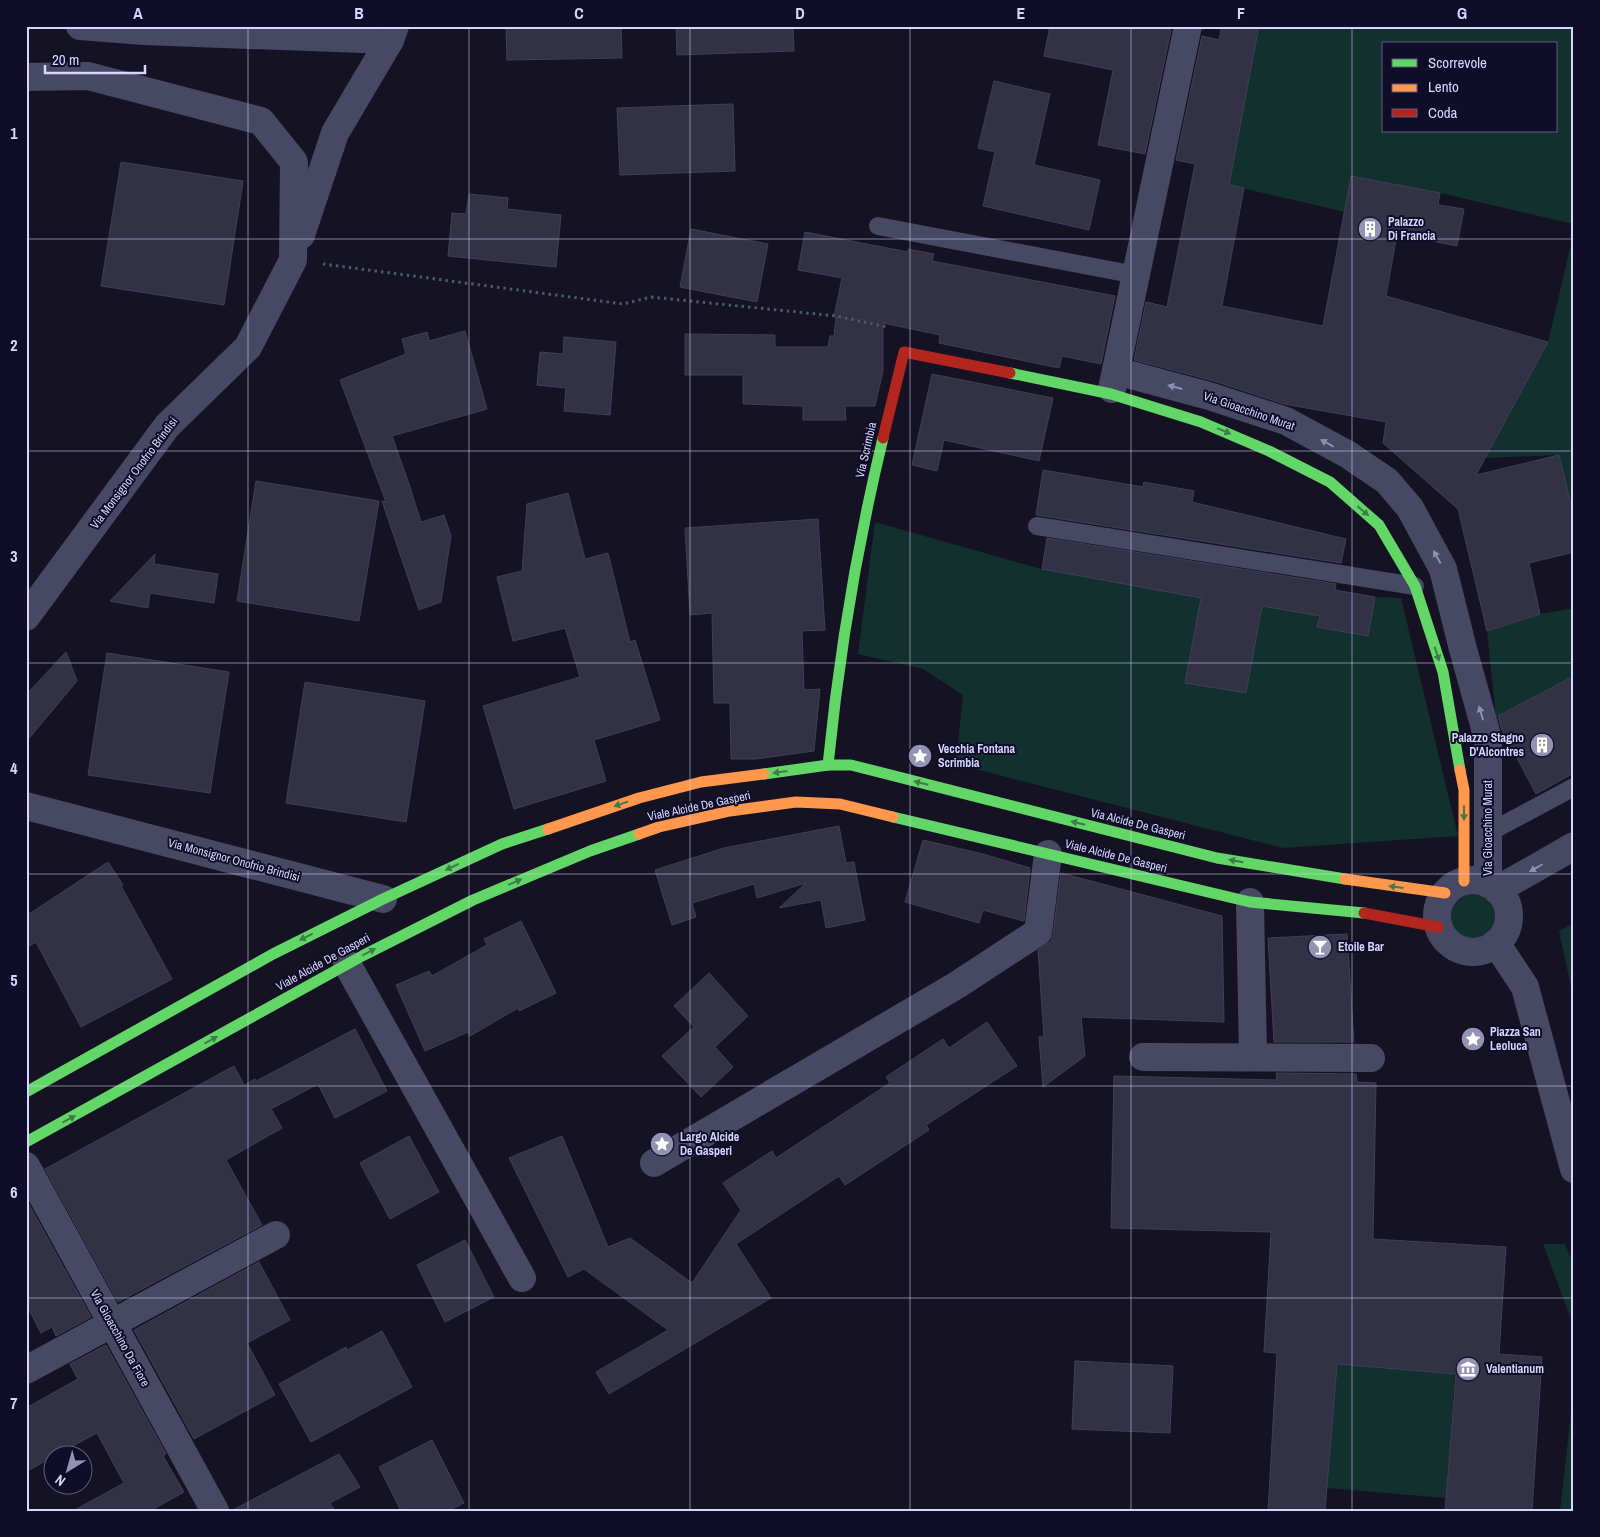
<svg xmlns="http://www.w3.org/2000/svg" width="1600" height="1537" font-family="'Archivo Narrow',sans-serif">
<style>
.green{fill:#11302e;fill-rule:evenodd}
.building{fill:#333145;stroke:#413e58}
.lines{fill:none;stroke-linecap:round;stroke-linejoin:round}
.path{stroke:#475b6b;stroke-width:3;stroke-dasharray:2.5 4;stroke-linecap:butt}
.lane{stroke:#474864;stroke-width:18}
.street{stroke:#474864;stroke-width:28}
.fast{stroke:#63d668;stroke-width:11}
.slow{stroke:#ff974d;stroke-width:11}
.jam{stroke:#b3261e;stroke-width:11}
.oneway{fill:#908fb2}
.oneway2{fill:#3e7c4c}
.grid{fill:none;stroke:#d8d6ff;stroke-width:1;stroke-opacity:0.55}
.labels{text-anchor:middle;dominant-baseline:central;stroke-width:4;stroke-linejoin:round;paint-order:stroke}
.poi-label{font-size:12px;font-weight:bold;fill:#d8d6ff;stroke:#100d29;text-anchor:start}
.street-label{font-size:12px;fill:#d8d6ff;stroke:#100d29}
.neatline{fill:none;stroke:#d8d6ff;stroke-width:2}
.grid-label{font-size:16px;text-anchor:middle;font-weight:bold;fill:#d8d6ff}
</style>
<rect width="100%" height="100%" fill="#151323"/>
<g class="green">
<path d="M 1259,26 L 1574,26 L 1574,224 L 1440,193 L 1352,176 L 1345,212 L 1229,185 ZM 1384,44 L 1556,44 L 1556,131 L 1384,131 Z"/>
<path d="M 1574,231 L 1574,516 L 1559,455 L 1485,458 L 1548,342 Z"/>
<path d="M 875,522 L 1041,569 L 1046,547 L 1058,543 L 1375,597 L 1401,598 L 1458,836 L 1283,848 L 956,764 L 963,695 L 923,669 L 858,654 Z"/>
<path d="M 1574,608 L 1574,676 L 1496,717 L 1487,631 L 1540,614 Z"/>
<path d="M 1464,881 L 1504,900 L 1508,911 L 1508,923 L 1503,934 L 1486,949 L 1474,952 L 1463,951 L 1452,945 L 1444,937 L 1437,915 L 1439,904 Z"/>
<path d="M 1574,923 L 1574,1000 L 1559,931 Z"/>
<path d="M 1543,1244 L 1565,1244 L 1574,1265 L 1574,1327 Z"/>
<path d="M 1337,1364 L 1455,1374 L 1446,1498 L 1327,1488 Z"/>
<path d="M 1574,1386 L 1574,1511 L 1560,1511 Z"/>
</g>
<g class="building">
<path d="M 506,26 L 621,26 L 622,58 L 507,60 Z"/>
<path d="M 676,26 L 793,26 L 794,51 L 677,55 Z"/>
<path d="M 1050,26 L 1150,26 L 1171,30 L 1145,154 L 1098,145 L 1113,70 L 1044,56 Z"/>
<path d="M 1222,26 L 1259,26 L 1229,185 L 1244,188 L 1222,306 L 1323,326 L 1351,176 L 1440,193 L 1438,205 L 1464,209 L 1457,246 L 1397,234 L 1386,296 L 1548,342 L 1476,475 L 1559,455 L 1574,516 L 1574,552 L 1529,563 L 1540,614 L 1487,631 L 1458,509 L 1383,443 L 1386,422 L 1284,404 L 1214,381 L 1134,360 L 1146,302 L 1167,307 L 1195,164 L 1176,160 L 1202,36 L 1219,40 Z"/>
<path d="M 994,81 L 1050,94 L 1034,165 L 1100,180 L 1089,230 L 983,206 L 995,152 L 978,148 Z"/>
<path d="M 733,104 L 735,171 L 620,175 L 617,108 Z"/>
<path d="M 121,162 L 243,181 L 224,305 L 101,286 Z"/>
<path d="M 469,194 L 508,198 L 507,209 L 561,215 L 556,267 L 448,256 L 452,213 L 466,214 Z"/>
<path d="M 691,229 L 768,244 L 757,302 L 680,287 Z"/>
<path d="M 805,232 L 908,252 L 908,249 L 934,254 L 932,261 L 1115,296 L 1101,364 L 1062,356 L 1059,368 L 939,343 L 940,335 L 883,323 L 883,371 L 875,406 L 845,406 L 846,420 L 803,420 L 803,406 L 743,404 L 743,375 L 685,375 L 685,334 L 775,335 L 775,347 L 828,347 L 830,336 L 834,336 L 836,317 L 834,317 L 842,278 L 798,270 Z"/>
<path d="M 465,331 L 487,409 L 392,436 L 409,484 L 421,522 L 444,515 L 451,536 L 441,602 L 419,610 L 382,501 L 386,502 L 340,380 L 406,354 L 402,339 L 427,332 L 429,341 Z"/>
<path d="M 564,337 L 616,342 L 610,415 L 564,411 L 566,388 L 537,385 L 540,352 L 563,354 Z"/>
<path d="M 932,374 L 1053,398 L 1039,461 L 944,440 L 937,471 L 912,465 Z"/>
<path d="M 1043,470 L 1143,487 L 1144,482 L 1194,491 L 1192,502 L 1346,539 L 1341,563 L 1036,515 Z"/>
<path d="M 256,481 L 379,501 L 359,621 L 237,601 Z"/>
<path d="M 568,493 L 585,559 L 608,553 L 630,642 L 635,640 L 660,720 L 594,740 L 606,781 L 514,809 L 483,706 L 580,677 L 565,628 L 513,641 L 497,577 L 522,571 L 527,504 Z"/>
<path d="M 818,519 L 825,630 L 802,631 L 804,690 L 820,689 L 814,751 L 756,759 L 731,759 L 730,703 L 714,703 L 712,613 L 690,615 L 685,528 Z"/>
<path d="M 1047,538 L 1336,584 L 1335,590 L 1375,597 L 1368,636 L 1317,627 L 1320,616 L 1262,606 L 1246,693 L 1185,683 L 1201,598 L 1042,569 Z"/>
<path d="M 155,554 L 154,564 L 218,574 L 214,603 L 150,593 L 148,608 L 110,601 Z"/>
<path d="M 66,652 L 77,681 L 26,742 L 26,695 Z"/>
<path d="M 107,653 L 229,672 L 210,793 L 88,775 Z"/>
<path d="M 1574,676 L 1574,773 L 1536,794 L 1501,728 L 1498,716 Z"/>
<path d="M 305,682 L 425,701 L 406,822 L 286,803 Z"/>
<path d="M 839,826 L 846,863 L 854,862 L 865,920 L 826,928 L 821,900 L 779,908 L 806,883 L 757,898 L 754,884 L 692,903 L 696,917 L 672,925 L 655,870 L 724,848 Z"/>
<path d="M 923,840 L 983,854 L 1030,868 L 1024,921 L 983,910 L 979,923 L 905,902 Z"/>
<path d="M 108,862 L 123,885 L 121,886 L 172,979 L 81,1027 L 36,942 L 26,948 L 26,916 Z"/>
<path d="M 1061,873 L 1222,916 L 1224,1022 L 1081,1017 L 1085,1056 L 1043,1087 L 1039,1037 L 1044,1037 L 1038,950 L 1051,941 L 1053,934 Z"/>
<path d="M 521,921 L 556,993 L 519,1011 L 518,1008 L 470,1036 L 468,1032 L 425,1051 L 396,985 L 429,971 L 432,976 L 487,945 L 484,939 Z"/>
<path d="M 1347,934 L 1354,1042 L 1274,1042 L 1268,938 Z"/>
<path d="M 709,973 L 748,1016 L 715,1047 L 733,1067 L 701,1097 L 662,1056 L 694,1027 L 674,1006 Z"/>
<path d="M 987,1022 L 1017,1066 L 926,1125 L 929,1130 L 845,1185 L 839,1176 L 736,1244 L 771,1298 L 609,1394 L 596,1372 L 668,1330 L 584,1269 L 568,1277 L 509,1158 L 562,1136 L 608,1247 L 630,1238 L 692,1283 L 741,1210 L 723,1183 L 772,1151 L 776,1158 L 890,1083 L 886,1077 L 943,1039 L 949,1048 Z"/>
<path d="M 355,1029 L 387,1091 L 335,1118 L 318,1084 L 271,1109 L 282,1128 L 226,1160 L 262,1225 L 118,1302 L 45,1169 L 234,1066 L 244,1085 L 255,1079 L 256,1081 Z"/>
<path d="M 1276,1073 L 1356,1074 L 1357,1082 L 1376,1083 L 1373,1239 L 1506,1247 L 1499,1354 L 1542,1357 L 1532,1511 L 1445,1511 L 1456,1374 L 1337,1364 L 1325,1511 L 1268,1511 L 1277,1353 L 1264,1352 L 1271,1232 L 1111,1228 L 1114,1076 L 1277,1080 Z"/>
<path d="M 409,1136 L 439,1192 L 390,1219 L 360,1163 Z"/>
<path d="M 26,1199 L 91,1317 L 56,1336 L 52,1327 L 41,1333 L 26,1304 Z"/>
<path d="M 465,1240 L 494,1297 L 445,1322 L 417,1265 Z"/>
<path d="M 259,1262 L 290,1320 L 247,1343 L 275,1395 L 194,1439 L 134,1330 Z"/>
<path d="M 382,1331 L 412,1387 L 311,1442 L 279,1384 L 346,1347 L 347,1350 Z"/>
<path d="M 106,1345 L 166,1454 L 163,1456 L 184,1492 L 150,1511 L 73,1511 L 124,1483 L 97,1433 L 58,1454 L 52,1454 L 52,1457 L 26,1472 L 26,1408 L 78,1379 L 70,1364 Z"/>
<path d="M 1075,1361 L 1173,1366 L 1170,1433 L 1072,1429 Z"/>
<path d="M 432,1440 L 464,1503 L 448,1511 L 401,1511 L 379,1467 Z"/>
<path d="M 339,1454 L 360,1487 L 330,1503 L 335,1511 L 231,1511 Z"/>
</g>
<g class="lines">
<path class="path" d="M 323,264 L 623,304 L 651,297 L 836,316 L 887,327"/>
<g class="lane">
<path d="M 878,226 L 1136,275"/>
<path d="M 1037,526 L 1415,586"/>
<path d="M 1488,833 L 1574,787"/>
</g>
<g class="street">
<path d="M 80,26 L 143,31 L 390,40 L 395,26"/>
<path d="M 26,77 L 88,76 L 261,121 L 294,162 L 293,260 L 248,347 L 167,426 L 26,617"/>
<path d="M 301,235 L 335,133 L 390,40"/>
<path d="M 1116,371 L 1209,396 L 1286,421 L 1347,454 L 1387,481 L 1410,508 L 1443,569 L 1463,649 L 1488,739 L 1488,884"/>
<path d="M 1112,389 L 1188,26"/>
<path d="M 26,806 L 383,899"/>
<circle cx="1473" cy="916" r="36"/>
<path d="M 1497,890 L 1574,846"/>
<path d="M 1250,902 L 1253,1057"/>
<path d="M 1496,943 L 1525,987 L 1574,1169"/>
<path d="M 347,964 L 522,1278"/>
<path d="M 1143,1057 L 1371,1058"/>
<path d="M 654,1163 L 957,985 L 1038,932 L 1048,854"/>
<path d="M 26,1166 L 215,1511"/>
<path d="M 26,1370 L 276,1235"/>
</g>
<g class="fast">
<path d="M 1010,373 L 1111,394 L 1201,422 L 1269,451 L 1330,482 L 1379,525 L 1415,586 L 1443,672 L 1460,770"/>
<path d="M 828,765 C 839,654 857,546 883,438"/>
<path d="M 764,774 L 828,765 L 851,765 L 1217,858 L 1345,879"/>
<path d="M 893,817 L 1250,902 L 1364,913"/>
<path d="M 26,1092 L 273,954 L 383,899 L 502,844 L 548,829"/>
<path d="M 26,1142 L 362,956 L 473,900 L 590,851 L 639,834"/>
</g>
<g class="slow">
<path d="M 1460,770 L 1464,790 L 1464,881"/>
<path d="M 548,829 L 639,798 L 701,782 L 764,774"/>
<path d="M 639,834 L 659,827 L 730,811 L 796,802 L 840,804 L 893,817"/>
<path d="M 1345,879 L 1445,893"/>
</g>
<g class="jam">
<path d="M 883,438 L 904,352 L 1010,373"/>
<path d="M 1364,913 L 1438,927"/>
</g>
</g>
<defs><path id="oneway-solid" d="M-6-.8H1V-3.2L6.5 0L1 3.2V.8H-6Z" transform="scale(1.25)"/></defs>
<g class="oneway">
<use href="#oneway-solid" transform="translate(1175 387) rotate(-165)"/>
<use href="#oneway-solid" transform="translate(1327 443) rotate(-152)"/>
<use href="#oneway-solid" transform="translate(1437 557) rotate(-119)"/>
<use href="#oneway-solid" transform="translate(1481 713) rotate(-106)"/>
<use href="#oneway-solid" transform="translate(1536 868) rotate(150)"/>
</g>
<g class="oneway2">
<use href="#oneway-solid" transform="translate(1224 431) rotate(23)"/>
<use href="#oneway-solid" transform="translate(1363 511) rotate(41)"/>
<use href="#oneway-solid" transform="translate(1437 654) rotate(72)"/>
<use href="#oneway-solid" transform="translate(780 772) rotate(172)"/>
<use href="#oneway-solid" transform="translate(921 783) rotate(-166)"/>
<use href="#oneway-solid" transform="translate(621 804) rotate(161)"/>
<use href="#oneway-solid" transform="translate(1464 813) rotate(90)"/>
<use href="#oneway-solid" transform="translate(1078 823) rotate(-166)"/>
<use href="#oneway-solid" transform="translate(1236 861) rotate(-170)"/>
<use href="#oneway-solid" transform="translate(452 867) rotate(155)"/>
<use href="#oneway-solid" transform="translate(515 882) rotate(-23)"/>
<use href="#oneway-solid" transform="translate(1396 887) rotate(-173)"/>
<use href="#oneway-solid" transform="translate(306 937) rotate(154)"/>
<use href="#oneway-solid" transform="translate(369 952) rotate(-27)"/>
<use href="#oneway-solid" transform="translate(211 1040) rotate(-29)"/>
<use href="#oneway-solid" transform="translate(69 1119) rotate(-28)"/>
</g>
<path class="grid" d="M 248,26 L 248,1511M 469,26 L 469,1511M 690,26 L 690,1511M 910,26 L 910,1511M 1131,26 L 1131,1511M 1352,26 L 1352,1511M 26,239 L 1574,239M 26,451 L 1574,451M 26,663 L 1574,663M 26,874 L 1574,874M 26,1086 L 1574,1086M 26,1298 L 1574,1298"/>
<defs>
<g id="building-disc" transform="scale(1.25)"><circle r="9.5" fill="#9492b2" stroke="#100d29"/><path d="M-4-6H4V6H1V3H-1V6H-4ZM-2.5-4.3h1.7v1.8h-1.7ZM.8-4.3h1.7v1.8H.8ZM-2.5-1h1.7V.8h-1.7ZM.8-1h1.7V.8H.8Z" fill="#fff"/></g>
<g id="sight-disc" transform="scale(1.25)"><circle r="9.5" fill="#9492b2" stroke="#100d29"/><path d="M0-6L1.8-2.2L6-1.7L2.9 1.2L3.7 5.4L0 3.3L-3.7 5.4L-2.9 1.2L-6-1.7L-1.8-2.2Z" fill="#fff"/></g>
<g id="bar-disc" transform="scale(1.25)"><circle r="9.5" fill="#9492b2" stroke="#100d29"/><path d="M-6-5H6L.8 .8V4.5H3.5V6h-7V4.5H-.8V.8Z" fill="#fff"/></g>
<g id="museum-disc" transform="scale(1.25)"><circle r="9.5" fill="#9492b2" stroke="#100d29"/><path d="M0-6L6-3V-2H-6V-3ZM-5-1h2V3h-2ZM-1-1h2V3h-2ZM3-1h2V3H3ZM-6 4H6V6H-6Z" fill="#fff"/></g>
</defs>
<g fill-rule="evenodd">
<use href="#building-disc" x="1370" y="229"/>
<use href="#building-disc" x="1542" y="745"/>
<use href="#sight-disc" x="920" y="756"/>
<use href="#bar-disc" x="1320" y="947"/>
<use href="#sight-disc" x="1473" y="1039"/>
<use href="#sight-disc" x="662" y="1144"/>
<use href="#museum-disc" x="1468" y="1369"/>
</g>
<g class="labels">
<g class="poi-label">
<text x="1388" y="222">Palazzo<tspan x="1388" dy="14">Di Francia</tspan></text>
<text x="1524" y="738" text-anchor="end">Palazzo Stagno<tspan x="1524" dy="14">D'Alcontres</tspan></text>
<text x="938" y="749">Vecchia Fontana<tspan x="938" dy="14">Scrimbia</tspan></text>
<text x="1338" y="947">Etoile Bar</text>
<text x="1490" y="1032">Piazza San<tspan x="1490" dy="14">Leoluca</tspan></text>
<text x="680" y="1137">Largo Alcide<tspan x="680" dy="14">De Gasperi</tspan></text>
<text x="1486" y="1369">Valentianum</text>
</g>
<g class="street-label">
<text transform="translate(1249 411) rotate(19)">Via Gioacchino Murat</text>
<text transform="translate(866 450) rotate(-77)">Via Scrimbia</text>
<text transform="translate(134 473) rotate(-53)">Via Monsignor Onofrio Brindisi</text>
<text transform="translate(699 806) rotate(-12)">Viale Alcide De Gasperi</text>
<text transform="translate(1138 824) rotate(14)">Via Alcide De Gasperi</text>
<text transform="translate(1488 828) rotate(-90)">Via Gioacchino Murat</text>
<text transform="translate(1116 856) rotate(14)">Viale Alcide De Gasperi</text>
<text transform="translate(234 860) rotate(15)">Via Monsignor Onofrio Brindisi</text>
<text transform="translate(323 962) rotate(-29)">Viale Alcide De Gasperi</text>
<text transform="translate(120 1338) rotate(61)">Via Gioacchino Da Fiore</text>
</g>
</g>
<rect width="1600" height="1537" fill="none" stroke="#100d29" stroke-width="55"/>
<rect x="1382" y="42" width="175" height="90" fill="#100d29" stroke="#605d7f"/>
<rect x="1392" y="59" width="25" height="8" fill="#63d668" stroke="#605d7f"/>
<text x="1428" y="68" font-size="15" fill="#d8d6ff">Scorrevole</text>
<rect x="1392" y="84" width="25" height="8" fill="#ff974d" stroke="#605d7f"/>
<text x="1428" y="92" font-size="15" fill="#d8d6ff">Lento</text>
<rect x="1392" y="109" width="25" height="8" fill="#b3261e" stroke="#605d7f"/>
<text x="1428" y="118" font-size="15" fill="#d8d6ff">Coda</text>
<g transform="translate(68 1470) rotate(217)"><circle r="24" fill="#100d29" stroke="#605d7f"/>
<path d="M0-4L9 19L0 12L-9 19Z" fill="#9492b2"/>
<text y="-8" font-size="14" font-weight="bold" text-anchor="middle" fill="#d8d6ff">N</text>
</g>
<path d="M45 65v8h100v-8" fill="none" stroke="#d8d6ff" stroke-width="2.5"/>
<text x="52" y="65" font-size="15" fill="#d8d6ff" stroke="#100d29" stroke-width="4" paint-order="stroke">20 m</text>
<rect x="28" y="28" width="1544" height="1482" class="neatline"/>
<g class="grid-label">
<text x="138" y="19">A</text>
<text x="359" y="19">B</text>
<text x="579" y="19">C</text>
<text x="800" y="19">D</text>
<text x="1021" y="19">E</text>
<text x="1241" y="19">F</text>
<text x="1462" y="19">G</text>
<text x="14" y="139">1</text>
<text x="14" y="351">2</text>
<text x="14" y="562">3</text>
<text x="14" y="774">4</text>
<text x="14" y="986">5</text>
<text x="14" y="1198">6</text>
<text x="14" y="1409">7</text>
</g>
</svg>
